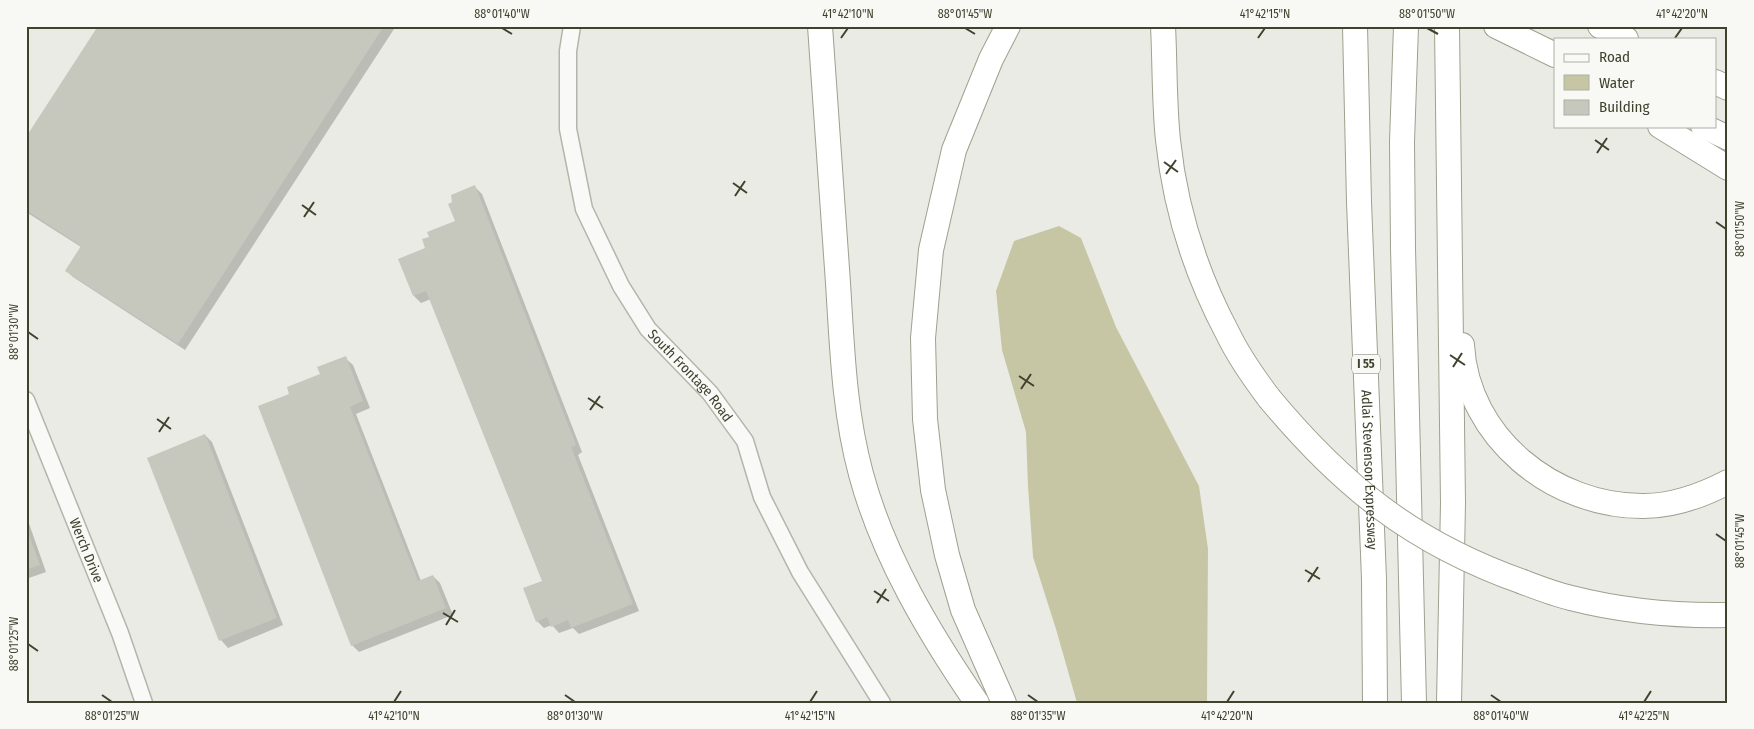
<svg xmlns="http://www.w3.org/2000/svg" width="1754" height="729" font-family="'Fira Sans Condensed',sans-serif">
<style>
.water{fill:#c7c6a4}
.shadow{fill:#0003}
.building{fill:#c6c7bd}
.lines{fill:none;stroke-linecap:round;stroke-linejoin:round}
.minor-casing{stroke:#b4b5aa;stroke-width:19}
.highway-casing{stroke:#9fa08e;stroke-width:26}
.minor{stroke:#f9faf7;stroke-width:16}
.highway{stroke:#fff;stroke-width:24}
.highway-bridge-casing{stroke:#9fa08e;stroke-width:26;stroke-linecap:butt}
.highway-bridge{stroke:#fff;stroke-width:24}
.ticks{fill:none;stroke:#40422e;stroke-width:2}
.labels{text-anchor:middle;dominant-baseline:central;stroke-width:4;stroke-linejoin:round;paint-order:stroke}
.shield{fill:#f8f8f4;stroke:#777969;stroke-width:1}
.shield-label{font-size:12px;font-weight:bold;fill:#40422e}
.street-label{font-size:14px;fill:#40422e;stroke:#f8f8f4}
.neatline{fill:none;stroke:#40422e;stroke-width:2}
.ticks-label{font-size:12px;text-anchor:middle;fill:#40422e}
</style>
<rect width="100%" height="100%" fill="#ebebe5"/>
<path class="water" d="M 1059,226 L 1081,238 L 1116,327 L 1199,486 L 1208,549 L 1207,703 L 1077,703 L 1056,629 L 1033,557 L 1028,486 L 1026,432 L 1002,350 L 996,291 L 1014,241 Z"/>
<g class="shadow">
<path d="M 100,26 L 396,26 L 185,350 L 73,277 L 66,270 L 81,247 L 26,212 L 26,140 Z"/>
<path d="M 475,187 L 482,194 L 582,452 L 578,455 L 639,611 L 579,634 L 573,628 L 559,633 L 552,625 L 544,628 L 537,621 L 543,582 L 431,299 L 421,303 L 414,296 L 427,249 L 456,222 Z"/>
<path d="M 345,358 L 353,365 L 370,408 L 356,414 L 421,581 L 433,576 L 440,583 L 453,615 L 359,652 L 352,645 L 291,394 Z"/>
<path d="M 205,435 L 212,442 L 283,625 L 228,648 L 221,640 L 149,459 Z"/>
<path d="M 26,515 L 46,572 L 26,579 Z"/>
</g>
<g class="building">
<path d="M 98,26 L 384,26 L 178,344 L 65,271 L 81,246 L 26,210 L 26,137 Z"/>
<path d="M 475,185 L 576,445 L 571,447 L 633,604 L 571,628 L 568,620 L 551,627 L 547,617 L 536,622 L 523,588 L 542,581 L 426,291 L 413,296 L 398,259 L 425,248 L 422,239 L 429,237 L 427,232 L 455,221 L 448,204 L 452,202 L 451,195 Z"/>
<path d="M 346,356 L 363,401 L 350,407 L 418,581 L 433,575 L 446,608 L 351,646 L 258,406 L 289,394 L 287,387 L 320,374 L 317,367 Z"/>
<path d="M 205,434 L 277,618 L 219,641 L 147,458 Z"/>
<path d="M 26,527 L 40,565 L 26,570 Z"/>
</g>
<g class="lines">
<g class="minor-casing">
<g id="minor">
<path id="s1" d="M 572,26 L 568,51 L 568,129 L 584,209 L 621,286 L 648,329 L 710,393 L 745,441 L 762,497 L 800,572 L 882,703"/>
<path id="s2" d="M 26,400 L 120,633 L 144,703"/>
</g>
</g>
<g class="highway-casing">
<g id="highway">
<path d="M 820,26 C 826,112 832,197 838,283 C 842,346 844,412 861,474 C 883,556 929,633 977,703"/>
<path d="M 1163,26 C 1165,64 1164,102 1168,140 C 1175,208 1196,274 1228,334 C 1239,357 1254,378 1269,398"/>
<path id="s3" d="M 1355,26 L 1359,202 L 1374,579 L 1375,703"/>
<path d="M 1406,26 L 1402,142 L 1403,248 L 1414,703"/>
<path d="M 1447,26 L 1453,503 L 1449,703"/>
<path d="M 1496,26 L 1555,55"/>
<path d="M 1600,26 L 1626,39"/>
<path d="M 1715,82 L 1728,88"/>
<path d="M 1660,126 L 1728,168"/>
<path d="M 1703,126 L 1728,138"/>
<path d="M 1462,345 C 1467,438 1554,507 1644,506 C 1672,506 1703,495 1728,482"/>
<path d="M 1523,582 C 1539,588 1554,594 1571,598 C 1622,611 1675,616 1728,615"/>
<path d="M 1004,703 L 963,610 L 947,555 L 933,490 L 925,419 L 923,338 L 931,250 L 954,150 L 991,59 L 1008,26"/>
</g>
</g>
<use href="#minor" class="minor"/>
<use href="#highway" class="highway"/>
<g class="highway-bridge-casing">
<path id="highway-bridge" d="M 1269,398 C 1343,487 1413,543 1523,582"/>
</g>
<use href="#highway-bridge" class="highway-bridge"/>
</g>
<path class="ticks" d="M 502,28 L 512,34M 965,28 L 975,34M 1427,28 L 1438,34M 841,38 L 848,28M 1258,38 L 1265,28M 1675,38 L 1682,28M 1595,140 L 1609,150M 1597,153 L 1607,138M 1164,162 L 1178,172M 1166,174 L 1176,160M 733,183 L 747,193M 735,196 L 745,181M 302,205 L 316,215M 304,217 L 314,202M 1716,222 L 1726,229M 28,332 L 38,339M 1450,355 L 1465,365M 1453,367 L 1462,353M 1019,376 L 1034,386M 1021,389 L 1031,374M 588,398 L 603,408M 590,410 L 600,396M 157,419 L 171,429M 159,432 L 169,417M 1716,534 L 1726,541M 1305,570 L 1320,579M 1308,582 L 1318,567M 874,591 L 889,601M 877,603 L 886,589M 443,613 L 458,622M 446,625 L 455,610M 28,644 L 38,651M 102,695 L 112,702M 565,695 L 575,702M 1028,695 L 1038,702M 1491,695 L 1501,702M 394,702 L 401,691M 810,702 L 817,691M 1227,702 L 1234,691M 1644,702 L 1651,691"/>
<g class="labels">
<rect class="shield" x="1352" y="354.5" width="28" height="19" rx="4"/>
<g class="shield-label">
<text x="1366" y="364">I 55</text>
</g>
<g class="street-label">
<text stroke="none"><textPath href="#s1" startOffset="384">South Frontage Road</textPath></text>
<text stroke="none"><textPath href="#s3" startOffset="444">Adlai Stevenson Expressway</textPath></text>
<text stroke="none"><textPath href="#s2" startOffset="162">Werch Drive</textPath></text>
</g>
</g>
<rect width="1754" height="729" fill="none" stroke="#f8f8f4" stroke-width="55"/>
<rect x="1554" y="38" width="162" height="90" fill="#f8f8f4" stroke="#aeafa5"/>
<rect x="1564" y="54" width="25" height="8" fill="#f9faf7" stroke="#aeafa5"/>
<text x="1599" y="62" font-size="15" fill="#40422e">Road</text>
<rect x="1564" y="75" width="25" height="15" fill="#c7c6a4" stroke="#aeafa5"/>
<text x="1599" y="88" font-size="15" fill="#40422e">Water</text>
<rect x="1564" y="100" width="25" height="15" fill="#c6c7bd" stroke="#aeafa5"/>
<text x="1599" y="112" font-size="15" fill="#40422e">Building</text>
<rect x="28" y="28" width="1698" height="674" class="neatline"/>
<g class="ticks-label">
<text x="502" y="18">88°01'40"W</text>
<text x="848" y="18">41°42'10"N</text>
<text x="965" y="18">88°01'45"W</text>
<text x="1265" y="18">41°42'15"N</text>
<text x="1427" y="18">88°01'50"W</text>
<text x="1682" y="18">41°42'20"N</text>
<text transform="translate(1740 229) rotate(-90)" y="4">88°01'50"W</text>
<text transform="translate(14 332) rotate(-90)" y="4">88°01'30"W</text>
<text transform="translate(1740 541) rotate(-90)" y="4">88°01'45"W</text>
<text transform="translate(14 644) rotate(-90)" y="4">88°01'25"W</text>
<text x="112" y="720">88°01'25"W</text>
<text x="394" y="720">41°42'10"N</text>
<text x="575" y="720">88°01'30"W</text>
<text x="810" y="720">41°42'15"N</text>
<text x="1038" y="720">88°01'35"W</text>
<text x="1227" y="720">41°42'20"N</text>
<text x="1501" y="720">88°01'40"W</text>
<text x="1644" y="720">41°42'25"N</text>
</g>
</svg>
